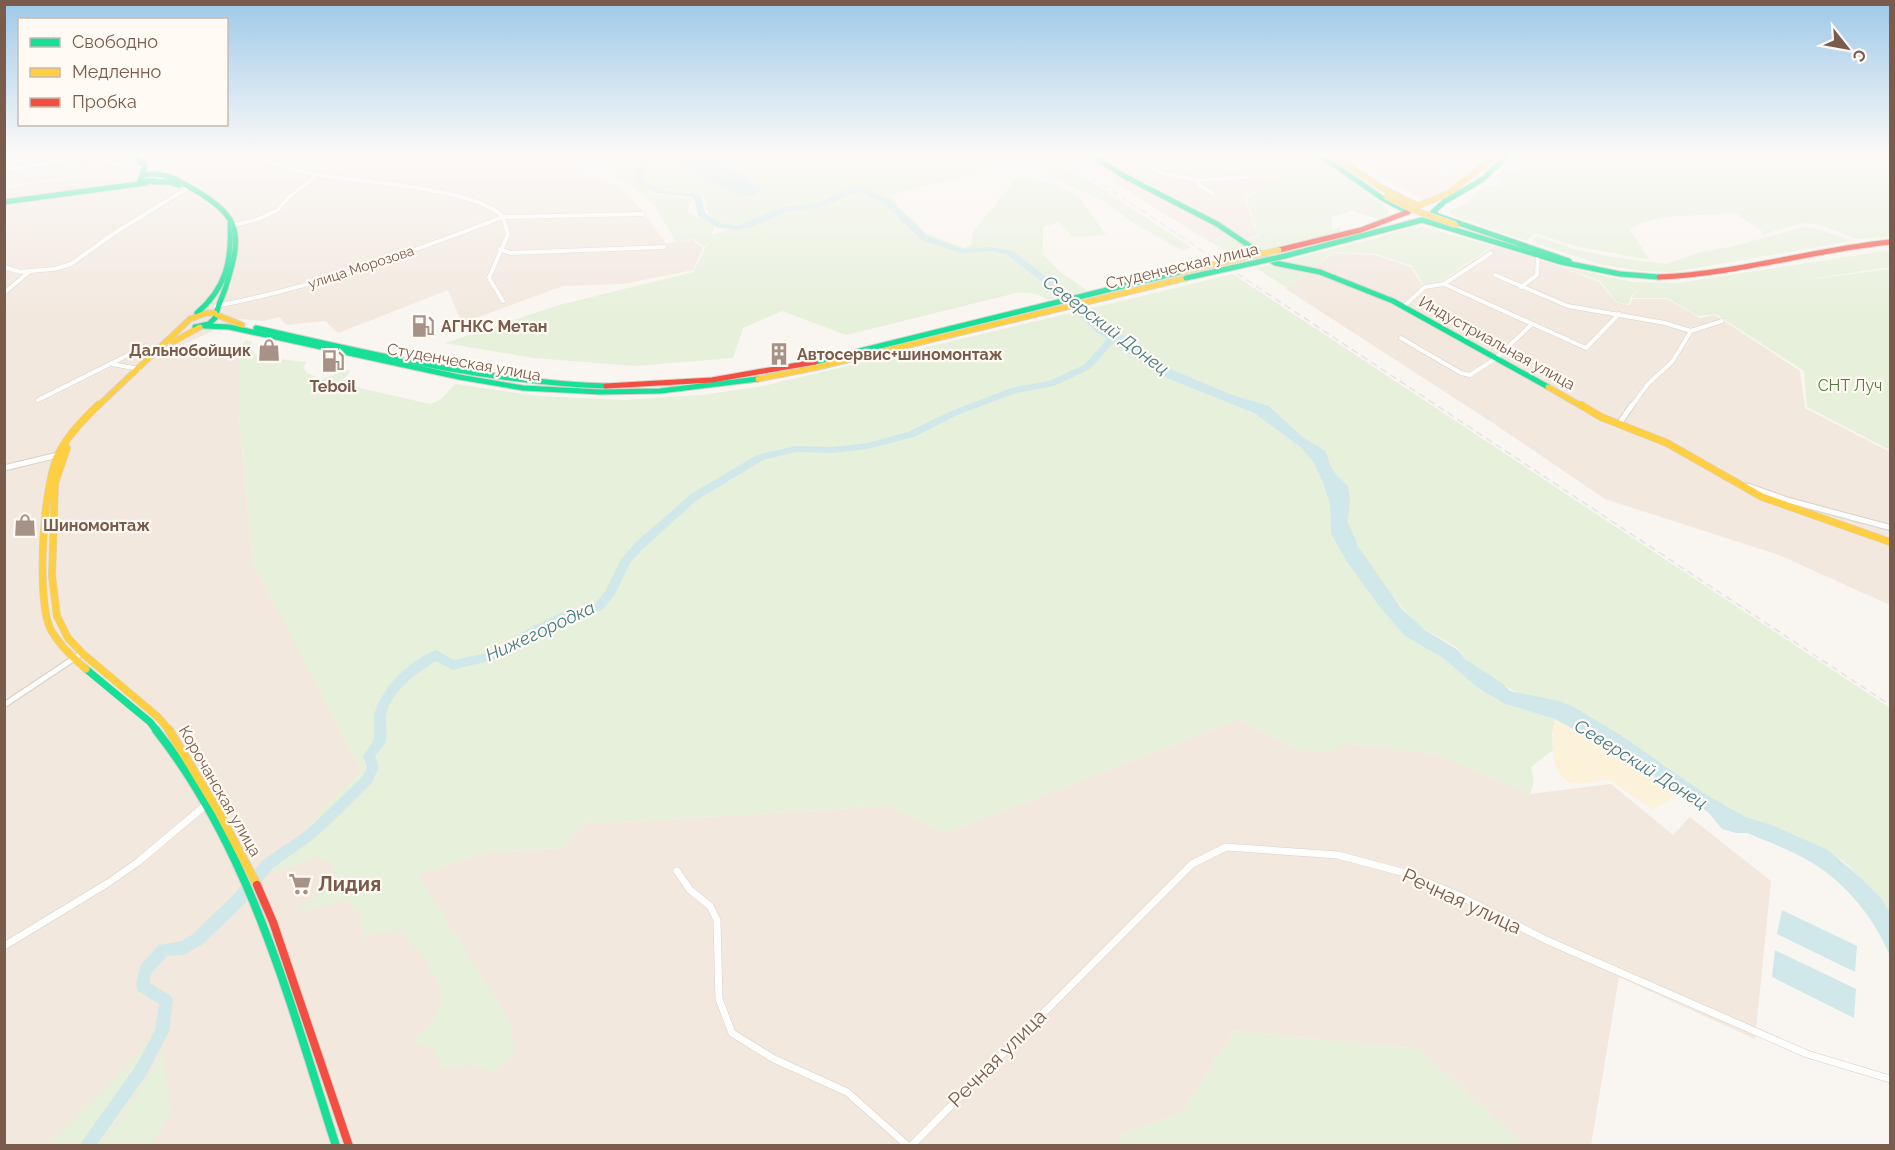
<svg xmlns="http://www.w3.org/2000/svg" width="1895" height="1150" font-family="Raleway,sans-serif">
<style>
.residential{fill:#f2e8de}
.commercial{fill:#f6e8e1}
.industrial{fill:#ede5e0}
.green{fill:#e7f0db;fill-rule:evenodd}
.sand{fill:#fbf2d9}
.water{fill:#d0e8ea}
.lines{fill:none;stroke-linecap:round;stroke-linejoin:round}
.river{fill:#d0e8ea;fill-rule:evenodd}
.street-far2-casing{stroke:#d7d1cb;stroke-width:5}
.street-far1-casing{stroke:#d7d1cb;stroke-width:7}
.street-casing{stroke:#d7d1cb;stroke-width:8}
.fast-far2-casing{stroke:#d9d2cb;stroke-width:7}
.fast-far1-casing{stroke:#d9d2cb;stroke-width:8}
.fast-casing{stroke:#d9d2cb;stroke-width:10}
.slow-far2-casing{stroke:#d9d2cb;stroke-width:7}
.slow-far1-casing{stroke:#d9d2cb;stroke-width:8}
.slow-casing{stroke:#d9d2cb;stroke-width:10}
.jam-far1-casing{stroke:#d9d2cb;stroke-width:7}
.jam-casing{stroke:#d9d2cb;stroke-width:10}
.street-far2{stroke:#fefefd;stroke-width:4}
.street-far1{stroke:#fefefd;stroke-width:5}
.street{stroke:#fefefd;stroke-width:7}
.fast-far2{stroke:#16e098;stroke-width:5}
.fast-far1{stroke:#16e098;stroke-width:7}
.fast{stroke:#16e098;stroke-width:8}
.slow-far2{stroke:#ffcf43;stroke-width:5}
.slow-far1{stroke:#ffcf43;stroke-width:7}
.slow{stroke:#ffcf43;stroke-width:8}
.jam-far1{stroke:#f24e42;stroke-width:5}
.jam{stroke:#f24e42;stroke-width:8}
.rail{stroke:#e6e3e7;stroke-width:1.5;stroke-dasharray:7 4.5;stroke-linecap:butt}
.fast-bridge-casing{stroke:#d9d2cb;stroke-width:7;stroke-linecap:butt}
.slow-bridge-casing{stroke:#d9d2cb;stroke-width:7;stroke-linecap:butt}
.fast-bridge{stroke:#16e098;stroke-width:5}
.slow-bridge{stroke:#ffcf43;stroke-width:5}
.labels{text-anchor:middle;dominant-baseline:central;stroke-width:4.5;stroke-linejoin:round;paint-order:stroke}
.far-street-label{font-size:14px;fill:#7a5c4d;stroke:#fffaf3}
.street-label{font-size:16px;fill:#7a5c4d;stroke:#fffaf3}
.poi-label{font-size:16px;font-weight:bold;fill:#7a5c4d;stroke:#fffaf3;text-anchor:start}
.park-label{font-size:16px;fill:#537a41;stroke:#fffaf3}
.water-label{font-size:18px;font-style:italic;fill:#437c86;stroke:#fffaf3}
.near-poi-label{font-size:20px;font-weight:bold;fill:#7a5c4d;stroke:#fffaf3;text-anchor:start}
.near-street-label{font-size:20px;fill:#7a5c4d;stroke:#fffaf3}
</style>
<rect width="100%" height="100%" fill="#f9f5f0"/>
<g class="residential">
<path d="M 126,155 L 139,165 L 139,176 L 117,184 L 5,201 L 5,188 L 64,179 Z"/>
<path d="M 146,155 L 541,155 L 622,188 L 641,209 L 666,243 L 693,240 L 703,248 L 693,270 L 623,284 L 563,286 L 462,323 L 448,290 L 338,333 L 325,321 L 287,325 L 279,317 L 264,321 L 239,319 L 184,344 L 239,350 L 239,415 L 253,563 L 417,875 L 487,852 L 562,848 L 584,824 L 889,806 L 946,833 L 1240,719 L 1297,750 L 1344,743 L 1436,754 L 1530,794 L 1611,784 L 1673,835 L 1690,817 L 1771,881 L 1755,1039 L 1619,977 L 1591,1145 L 1524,1145 L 1419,1049 L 1234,1031 L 1182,1113 L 1123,1133 L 1119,1145 L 5,1145 L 4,204 L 165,184 L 179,177 Z"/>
<path d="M 1122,159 L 1202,179 L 1213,171 L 1250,171 L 1271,169 L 1277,182 L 1244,197 L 1258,235 L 1239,242 L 1225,234 L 1211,243 L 1095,170 Z"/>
<path d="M 1495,246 L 1556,265 L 1599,282 L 1617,303 L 1630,305 L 1632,299 L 1667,299 L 1700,318 L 1715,315 L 1800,371 L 1805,408 L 1890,452 L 1890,605 L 1779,555 L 1605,499 L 1493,423 L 1286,289 L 1333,253 L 1375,255 L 1411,267 L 1422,285 L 1442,281 Z"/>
</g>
<path class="commercial" d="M 1340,155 L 1401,155 L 1447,175 L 1461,160 L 1477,164 L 1455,184 L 1424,200 Z"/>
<path class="industrial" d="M 5,155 L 122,155 L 64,177 L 5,186 Z"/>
<g class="green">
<path d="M 587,155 L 662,155 L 740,196 L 758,185 L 709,155 L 1047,155 L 891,195 L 900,209 L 917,223 L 919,231 L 964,248 L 971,245 L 973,232 L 1018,176 L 1047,182 L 1079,196 L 1106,235 L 1073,237 L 1059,222 L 1043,227 L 1043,254 L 1059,271 L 1088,291 L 1048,300 L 1037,294 L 1020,292 L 846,335 L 782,311 L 743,328 L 733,358 L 635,366 L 534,358 L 445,343 L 559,305 L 693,272 L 708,243 L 704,247 L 694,239 L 676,242 L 655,206 L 631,186 ZM 643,186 C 663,191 685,189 704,197 C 707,203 705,207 708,212 C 714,225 732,227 744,225 L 712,235 L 714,226 L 687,212 L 692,199 L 655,194 Z"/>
<path d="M 1138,155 L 1316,155 L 1379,201 L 1388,210 L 1388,215 L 1381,220 L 1352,211 L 1332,217 L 1332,229 L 1340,228 L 1342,232 L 1235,256 L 1212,243 L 1225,235 L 1239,242 L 1259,236 L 1246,198 L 1277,182 L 1272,169 L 1212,171 L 1197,180 L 1155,171 L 1127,157 Z"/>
<path d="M 1516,155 L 1728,155 L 1739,167 L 1730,155 L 1890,155 L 1890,237 L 1857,239 L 1821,225 L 1801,223 L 1761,235 L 1762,231 L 1735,213 L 1665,217 L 1640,223 L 1630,230 L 1650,260 L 1575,246 L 1534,233 L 1527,241 L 1451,215 L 1450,210 L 1469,202 L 1470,197 L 1485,186 L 1499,186 L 1504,180 L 1496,175 L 1502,171 L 1517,171 L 1523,165 L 1515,157 Z"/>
<path d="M 1055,162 L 1083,177 L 1191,247 L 1183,251 L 1140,227 L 1098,198 L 1044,174 L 1049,170 L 1046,167 Z"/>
<path d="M 1422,227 L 1493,246 L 1441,281 L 1423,284 L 1412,266 L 1376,254 L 1333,252 L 1287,288 L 1256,268 L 1369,240 L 1401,230 Z"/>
<path d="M 1803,227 L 1818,229 L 1852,241 L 1673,272 L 1643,271 L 1602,265 L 1532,242 L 1536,236 L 1574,249 L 1612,257 L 1667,264 L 1697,253 L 1734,246 Z"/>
<path d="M 1890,250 L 1890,267 L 1796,281 L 1890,269 L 1890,450 L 1807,407 L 1804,371 L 1716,314 L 1698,316 L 1667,298 L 1632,298 L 1640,287 L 1631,297 L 1629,304 L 1618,303 L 1600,281 L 1560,266 L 1633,282 L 1678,283 Z"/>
<path d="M 1233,274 L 1890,708 L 1890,912 L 1881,898 L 1842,860 L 1772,825 L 1746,817 L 1707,795 L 1660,762 L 1525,695 C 1507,690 1482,672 1467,660 C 1463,657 1461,652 1458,649 C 1449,641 1436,637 1426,630 C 1402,613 1355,551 1349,523 C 1346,511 1349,498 1348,486 C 1335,475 1330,468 1326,451 L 1304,438 L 1269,406 L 1230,394 L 1171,369 L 1151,357 L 1135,342 L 1116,332 L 1088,309 Z"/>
<path d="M 1075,312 L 1095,331 L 1159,375 L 1254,413 L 1300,447 L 1313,461 L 1323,483 L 1330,504 L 1331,534 L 1347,562 L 1378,605 L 1405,636 L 1443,658 L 1478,688 L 1505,704 L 1555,719 L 1552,734 L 1553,750 L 1531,767 L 1534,781 L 1530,794 L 1436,754 L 1344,743 L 1333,752 L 1297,750 L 1240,719 L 946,833 L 889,806 L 584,824 L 562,848 L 487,852 L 418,875 L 510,1021 L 515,1053 L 495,1072 L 468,1066 L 441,1069 L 435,1049 L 416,1043 L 413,1039 C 467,998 432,970 400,930 L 363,935 L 360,912 L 347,900 L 297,912 L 337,877 L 331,864 L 320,857 L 275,872 L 276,862 L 343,788 L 361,771 L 253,563 L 239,415 L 239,350 L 246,340 L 252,342 L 250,349 L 259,357 L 307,362 L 303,367 L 307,373 L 322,379 L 347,370 L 351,371 L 343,379 L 355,387 L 430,404 L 440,400 L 455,384 L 538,396 L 624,400 L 702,395 L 763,386 Z"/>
<path d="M 167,1017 L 161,1048 L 122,1116 L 99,1145 L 47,1145 L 130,1063 Z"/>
<path d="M 1234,1031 L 1419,1049 L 1524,1145 L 1119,1145 L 1123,1133 L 1182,1113 Z"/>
<path d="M 163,1051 L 171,1112 L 151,1145 L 101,1145 L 124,1116 Z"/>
</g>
<path class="sand" d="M 1555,719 L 1631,760 L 1680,794 L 1653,809 L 1608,779 C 1598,780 1584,785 1574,783 C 1549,779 1551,737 1555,719 Z"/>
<g class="water">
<path d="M 662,155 L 709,155 L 762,189 L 753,196 L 740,196 Z"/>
<path d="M 1088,309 L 1116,332 L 1135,342 L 1151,357 L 1171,369 L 1230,394 L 1269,406 L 1304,438 L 1326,451 C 1330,468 1335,475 1348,486 L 1350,501 L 1348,522 L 1358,546 L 1401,608 L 1425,630 L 1458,650 L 1465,659 L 1502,683 L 1510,691 L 1559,701 L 1572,706 L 1622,736 L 1707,795 L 1746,817 L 1772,825 L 1828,850 L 1862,879 L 1881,898 L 1890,912 L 1890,956 C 1876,920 1845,882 1811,862 C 1791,850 1769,842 1747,833 L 1736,833 L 1722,829 L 1709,813 L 1630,760 L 1555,719 L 1505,704 L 1478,688 L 1443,658 L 1405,636 L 1378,605 L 1347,562 L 1331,534 L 1330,504 L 1323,483 L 1313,461 L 1300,447 L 1254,413 L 1159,375 L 1095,331 L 1075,312 Z"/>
<path d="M 1782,910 L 1857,946 L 1855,972 L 1777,934 Z"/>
<path d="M 1775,950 L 1856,989 L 1854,1018 L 1772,977 Z"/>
</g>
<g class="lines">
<g class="river">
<path d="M 637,155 L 645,155 L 644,178 C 657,195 680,190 700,195 L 705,213 L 721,223 L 736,226 L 781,208 L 819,203 L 849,189 L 866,188 L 891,201 L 928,236 L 962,249 L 990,247 L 1011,250 L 1060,287 L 1095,319 L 1091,322 L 1088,321 L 1054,291 L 1006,254 L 990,251 L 961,253 L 922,240 L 885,205 L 862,192 L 853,193 L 824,207 L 786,212 L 751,227 L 736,230 L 716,227 L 698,216 L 694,198 C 671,192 653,200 636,178 Z"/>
<path d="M 1114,334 L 1118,337 L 1117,339 L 1090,369 L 1054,386 L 1016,393 L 955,416 L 914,437 L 867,449 L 832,453 L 796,452 L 763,460 L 697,500 L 644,548 L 630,563 L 614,596 L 602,610 L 570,619 L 534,636 L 512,652 L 492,660 L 453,670 L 436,661 C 417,673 394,689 387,712 C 384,721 388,732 386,741 C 384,746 378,752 375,757 L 379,767 L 371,784 L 346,809 L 315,838 L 273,868 L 244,904 L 203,944 L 184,955 L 167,956 L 151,974 L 150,983 L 171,996 L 173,1001 L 169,1031 L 147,1074 L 96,1146 L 79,1146 L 137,1064 L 155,1030 L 159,1004 L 138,991 L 136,986 L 140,966 L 159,945 L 182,941 L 193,934 L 234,894 L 263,860 L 307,830 L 363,776 L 367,767 L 363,756 C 366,751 371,746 373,740 C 376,733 373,721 375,712 C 383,686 410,660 436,650 L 454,660 L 487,653 L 504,646 L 526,630 L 563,612 L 595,604 L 606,590 L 622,558 L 636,542 L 691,494 L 757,455 L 796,446 L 832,447 L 867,443 L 908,432 L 949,412 L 1011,388 L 1049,381 L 1084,365 L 1111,335 Z"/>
</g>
<g class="street-far2-casing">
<g id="street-far2">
<path d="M 243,155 C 268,162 294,171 319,175 C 357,181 480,189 503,217 L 643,214"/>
<path d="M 142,157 L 144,155"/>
<path d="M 1097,158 L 1129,160 L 1161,173 L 1197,180"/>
<path d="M 4,170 L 87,157 L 136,168 L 145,166"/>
<path d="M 1212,193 L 1200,186 L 1197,180 L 1247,177"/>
<path d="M 235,225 L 258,219 L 278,210 L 288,198 L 317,175"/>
<path d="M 500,249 L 510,253 L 664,247"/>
<path d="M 4,267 L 20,272 L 28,271"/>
<path d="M 1495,275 L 1568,306 L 1665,323 L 1691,331"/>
<path d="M 1444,284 L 1586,348 L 1619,314"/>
<path d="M 1521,287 L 1537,275 L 1538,255"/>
<path d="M 4,293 L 30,271 L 54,269 L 71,264 L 116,232 L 186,189"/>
<path d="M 216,306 C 315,287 409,253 503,217 L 508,234 L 489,278 L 503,301"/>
<path d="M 1404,306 L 1425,287 L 1444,284 L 1491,253"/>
<path d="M 1401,338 L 1461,373 L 1470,375 L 1495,359 L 1531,325"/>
<path d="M 112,364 L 139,369"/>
<path d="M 38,400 L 146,346"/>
<path d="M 1631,407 L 1648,384 L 1672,362 L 1691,331 L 1722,321"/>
</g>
</g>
<g class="street-far1-casing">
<g id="street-far1">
<path d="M 1619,424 L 1632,405"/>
<path d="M 4,468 L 58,455"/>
<path d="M 1748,486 L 1787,500 L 1888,527"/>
<path d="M 4,705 L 82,653"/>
</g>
</g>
<g class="street-casing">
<g id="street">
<path d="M 677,871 L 690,890 L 710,906 L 717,920 L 719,999 L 732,1033 L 774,1059 L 847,1092 L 908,1146"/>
<path d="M 4,946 L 108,883 L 138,862 L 207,804"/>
<path d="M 911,1146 L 1192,864 L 1226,847 L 1338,855 L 1405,873 L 1460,896 L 1546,940 L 1807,1054 L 1890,1079"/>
</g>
</g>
<g class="fast-far2-casing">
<g id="fast-far2">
<path d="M 133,155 L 145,166 L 140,181 L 156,181"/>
<path d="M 1091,155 L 1126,177 L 1217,224 L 1275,263 L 1320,272 L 1393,301 L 1548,387"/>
<path d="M 1320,155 L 1382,198 L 1408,212"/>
<path d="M 1508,155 L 1483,179 L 1444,202 L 1433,212 L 1438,216 L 1569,261"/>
<path d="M 143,175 C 164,171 177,180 195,190 C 242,218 242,235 226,286 C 223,297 217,305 216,317 L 209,324 L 195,327"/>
<path d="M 153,182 L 169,182 L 179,185"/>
<path d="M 4,202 L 146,183"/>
<path d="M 1285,256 L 1422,220 L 1561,262 L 1620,274 L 1659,277"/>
<path d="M 197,313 C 226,288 232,261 230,224"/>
<path d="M 204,326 L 229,327 L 459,377 L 523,388 L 601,392 L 660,391 L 758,379"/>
<path d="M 256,328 C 372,354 486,382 606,386"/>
<path d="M 815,362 L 1180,272"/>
</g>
</g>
<g class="fast-far1-casing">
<path id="fast-far1" d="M 86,669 L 150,722 L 157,731"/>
</g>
<g class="fast-casing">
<path id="fast" d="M 156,730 C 251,850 290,1003 336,1146"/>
</g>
<g class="slow-far2-casing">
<g id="slow-far2">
<path d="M 1332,155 L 1382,188 L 1418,206 L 1450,192 L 1497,155"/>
<path d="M 217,315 L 242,325"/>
<path d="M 173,342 L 200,327"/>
<path d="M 758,379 L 814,368 L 1186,278"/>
<path d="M 1548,387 L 1583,407"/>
<path d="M 97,407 L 190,319 L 206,313 L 215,313"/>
</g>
</g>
<g class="slow-far1-casing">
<g id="slow-far1">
<path d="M 1581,405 L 1601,417 L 1667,443 L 1762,497 L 1890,542"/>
<path d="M 67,448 L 55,483 L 52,576 L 57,616 L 68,638 L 82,653 L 158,717 L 170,731"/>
<path d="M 86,669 C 72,657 58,644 50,628 C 36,597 43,480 60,451 C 69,434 84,419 98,405"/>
</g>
</g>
<g class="slow-casing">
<path id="slow" d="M 169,730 L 218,811 L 257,885"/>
</g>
<g class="jam-far1-casing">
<g id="jam-far1">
<path d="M 1279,250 L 1361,230 L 1408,212"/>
<path d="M 1659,277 C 1737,274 1812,250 1890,242"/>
<path d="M 606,386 L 712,380 L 815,362"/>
</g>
</g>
<g class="jam-casing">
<path id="jam" d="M 257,885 L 273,922 L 349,1146"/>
</g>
<use href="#street-far2" class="street-far2"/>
<use href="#street-far1" class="street-far1"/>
<use href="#street" class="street"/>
<use href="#fast-far2" class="fast-far2"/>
<use href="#fast-far1" class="fast-far1"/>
<use href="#fast" class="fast"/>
<use href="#slow-far2" class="slow-far2"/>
<use href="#slow-far1" class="slow-far1"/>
<use href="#slow" class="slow"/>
<use href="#jam-far1" class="jam-far1"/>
<use href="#jam" class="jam"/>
<g class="rail">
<path d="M 1053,155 L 1091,177 L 1890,705"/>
<path d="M 4,167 L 76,155"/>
</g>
<g class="fast-bridge-casing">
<path id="fast-bridge" d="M 1186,278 L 1285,256"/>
</g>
<g class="slow-bridge-casing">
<g id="slow-bridge">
<path d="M 1386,196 L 1414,210 L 1456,225"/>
<path d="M 1180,272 L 1279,250"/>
</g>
</g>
<use href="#fast-bridge" class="fast-bridge"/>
<use href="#slow-bridge" class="slow-bridge"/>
</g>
<linearGradient id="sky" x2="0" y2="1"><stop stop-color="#9ec9e9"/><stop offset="0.49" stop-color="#fcfaf8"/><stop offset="1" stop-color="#fcfaf8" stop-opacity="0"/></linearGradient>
<rect width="1895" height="316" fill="url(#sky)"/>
<defs>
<g id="fuel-bare" transform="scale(1.8)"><path d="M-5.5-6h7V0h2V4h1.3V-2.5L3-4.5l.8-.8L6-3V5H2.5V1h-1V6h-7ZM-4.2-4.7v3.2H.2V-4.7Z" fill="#a69286" stroke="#fffaf3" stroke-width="2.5" paint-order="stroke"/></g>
<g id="shop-bare" transform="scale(1.8)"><path d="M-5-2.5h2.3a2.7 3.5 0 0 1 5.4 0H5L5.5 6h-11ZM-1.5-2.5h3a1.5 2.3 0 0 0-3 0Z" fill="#a69286" stroke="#fffaf3" stroke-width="2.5" paint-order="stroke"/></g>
<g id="building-bare" transform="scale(1.8)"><path d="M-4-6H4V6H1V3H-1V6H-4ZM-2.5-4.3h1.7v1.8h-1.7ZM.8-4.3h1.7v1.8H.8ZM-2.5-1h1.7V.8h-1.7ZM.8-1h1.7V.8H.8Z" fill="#a69286" stroke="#fffaf3" stroke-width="2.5" paint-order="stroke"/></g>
<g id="supermarket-bare" transform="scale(1.8)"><path d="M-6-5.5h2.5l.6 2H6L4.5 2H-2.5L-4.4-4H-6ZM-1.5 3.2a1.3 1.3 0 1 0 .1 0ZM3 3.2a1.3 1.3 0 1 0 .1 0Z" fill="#a69286" stroke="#fffaf3" stroke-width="2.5" paint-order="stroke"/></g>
</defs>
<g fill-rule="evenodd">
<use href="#fuel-bare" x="423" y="326"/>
<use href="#shop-bare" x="269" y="350"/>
<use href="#building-bare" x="779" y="354"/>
<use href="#fuel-bare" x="333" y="361"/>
<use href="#shop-bare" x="25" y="525"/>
<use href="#supermarket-bare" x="300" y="884"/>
</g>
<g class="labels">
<g class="far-street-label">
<text transform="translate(361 267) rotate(-18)">улица Морозова</text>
</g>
<g class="street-label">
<text transform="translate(1182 266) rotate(-13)">Студенческая улица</text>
<text transform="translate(1497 343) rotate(29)">Индустриальная улица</text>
<text transform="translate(464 362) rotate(10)">Студенческая улица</text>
<text transform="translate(220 791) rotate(60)">Корочанская улица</text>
</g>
<g class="poi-label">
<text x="441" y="326">АГНКС Метан</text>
<text x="251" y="350" text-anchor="end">Дальнобойщик</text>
<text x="797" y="354">Автосервис+шиномонтаж</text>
<text x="333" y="386" text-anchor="middle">Teboil</text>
<text x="43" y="525">Шиномонтаж</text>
</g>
<g class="park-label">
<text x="1850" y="385">СНТ Луч</text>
</g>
<g class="water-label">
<text transform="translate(1106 325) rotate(37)">Северский Донец</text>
<text transform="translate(540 631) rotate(-25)">Нижегородка</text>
<text transform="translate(1641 764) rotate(32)">Северский Донец</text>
</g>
<g class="near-poi-label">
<text x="318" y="884">Лидия</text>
</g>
<g class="near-street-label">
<text transform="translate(1462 901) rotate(25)">Речная улица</text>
<text transform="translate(997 1058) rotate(-45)">Речная улица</text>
</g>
</g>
<rect width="1895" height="1150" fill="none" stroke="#7a5c4d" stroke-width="12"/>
<rect x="18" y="18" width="210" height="108" fill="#fffaf3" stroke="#cabbb1" stroke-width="1.5"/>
<rect x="30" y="38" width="30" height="9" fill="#16e098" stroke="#cabbb1" stroke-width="1.5"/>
<text x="72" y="48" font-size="18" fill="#7a5c4d">Свободно</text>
<rect x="30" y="68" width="30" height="9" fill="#ffcf43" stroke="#cabbb1" stroke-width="1.5"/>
<text x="72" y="78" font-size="18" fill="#7a5c4d">Медленно</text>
<rect x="30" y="98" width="30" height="9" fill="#f24e42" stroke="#cabbb1" stroke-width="1.5"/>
<text x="72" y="108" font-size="18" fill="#7a5c4d">Пробка</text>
<g transform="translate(1847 48) rotate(121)" stroke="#fffaf3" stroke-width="4.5" paint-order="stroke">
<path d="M0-4.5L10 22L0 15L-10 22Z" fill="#7a5c4d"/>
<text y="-9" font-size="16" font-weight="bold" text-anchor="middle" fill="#7a5c4d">С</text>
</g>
</svg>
